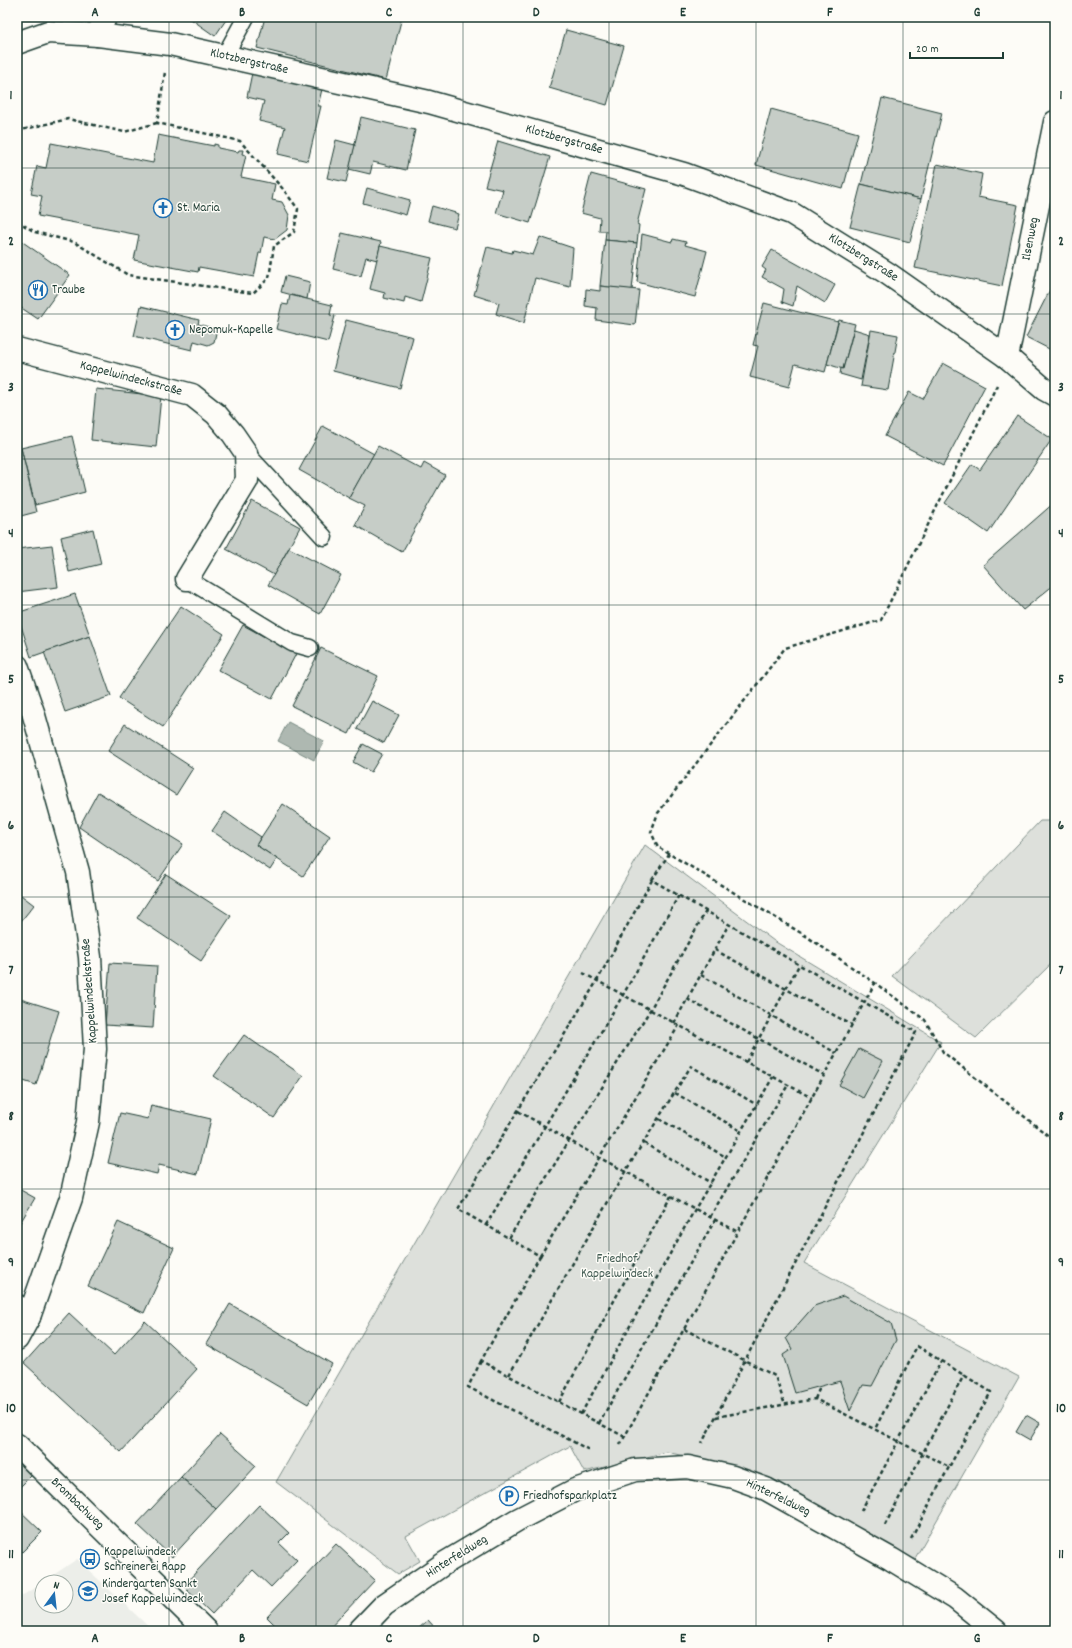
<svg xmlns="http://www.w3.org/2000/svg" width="1072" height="1648" font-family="Dekko,sans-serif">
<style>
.built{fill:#eceee9}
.green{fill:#dde0db;stroke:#7e8e88}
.water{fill:#aeb8b1;stroke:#75877f}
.building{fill:#c6cdc7;stroke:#1f3d34}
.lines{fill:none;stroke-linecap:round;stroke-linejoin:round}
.service-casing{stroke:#1f3d34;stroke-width:19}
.minor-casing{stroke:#1f3d34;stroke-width:25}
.tertiary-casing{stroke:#1f3d34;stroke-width:25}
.path{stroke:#1f3d34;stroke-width:2.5;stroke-dasharray:4 3;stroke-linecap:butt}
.service{stroke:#fdfcf7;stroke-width:16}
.minor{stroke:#fdfcf7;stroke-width:22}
.tertiary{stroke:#fdfcf7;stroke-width:22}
.grid{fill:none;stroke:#1f3d34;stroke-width:1;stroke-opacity:0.55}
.labels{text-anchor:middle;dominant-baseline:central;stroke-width:3;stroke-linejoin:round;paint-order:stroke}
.street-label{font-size:13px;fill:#1f3d34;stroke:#fdfcf7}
.poi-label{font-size:13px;fill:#1f3d34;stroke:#fdfcf7;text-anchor:start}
.park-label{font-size:13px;fill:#455e55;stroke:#fdfcf7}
.neatline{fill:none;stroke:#1f3d34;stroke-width:1.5}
.grid-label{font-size:13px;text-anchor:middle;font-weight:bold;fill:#1f3d34}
</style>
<rect width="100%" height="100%" fill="#fdfcf7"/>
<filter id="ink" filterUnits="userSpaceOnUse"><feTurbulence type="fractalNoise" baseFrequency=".025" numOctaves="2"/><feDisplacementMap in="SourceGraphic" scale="8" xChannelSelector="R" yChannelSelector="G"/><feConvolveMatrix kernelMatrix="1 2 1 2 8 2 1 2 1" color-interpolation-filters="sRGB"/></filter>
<g filter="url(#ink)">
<path class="built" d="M 77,1559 L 153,1631 L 17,1631 L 17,1599 L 42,1583 L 42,1606 L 66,1606 L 66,1582 L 43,1582 Z"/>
<g class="green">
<path d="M 1040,821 L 1055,821 L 1055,960 L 976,1038 L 892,976 Z"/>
<path d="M 645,845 L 774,941 L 941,1042 L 804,1263 L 1019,1377 L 914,1560 L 740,1469 L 667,1452 L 584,1472 L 570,1446 L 406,1536 L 420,1561 L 398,1574 L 276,1482 Z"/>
</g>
<path class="water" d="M 288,722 L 324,741 L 314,760 L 278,741 Z"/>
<g class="building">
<path d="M 188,17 L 228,17 L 215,36 Z"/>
<path d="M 265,17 L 334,17 L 346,20 L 346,17 L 402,17 L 386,80 L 257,48 Z"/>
<path d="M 566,30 L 624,46 L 607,105 L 549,88 Z"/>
<path d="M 253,68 L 323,85 L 318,106 L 321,106 L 308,161 L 278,154 L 285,127 L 259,121 L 264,101 L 247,97 Z"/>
<path d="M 882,98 L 942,113 L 921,199 L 861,184 Z"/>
<path d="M 771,109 L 858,133 L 843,189 L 756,165 Z"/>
<path d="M 361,117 L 415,130 L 406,170 L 373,162 L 370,174 L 349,169 Z"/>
<path d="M 158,135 L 214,146 L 214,144 L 218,145 L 218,148 L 238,152 L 239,150 L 243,150 L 242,154 L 246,155 L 241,177 L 275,184 L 272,200 L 282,202 L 289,215 L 287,230 L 275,239 L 264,237 L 261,253 L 259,253 L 254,277 L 199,267 L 198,272 L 134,260 L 139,235 L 38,216 L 42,196 L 31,194 L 37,166 L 46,168 L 51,143 L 153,163 Z"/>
<path d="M 336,140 L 355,145 L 346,182 L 327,178 Z"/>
<path d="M 498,141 L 550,157 L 530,223 L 496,213 L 503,190 L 485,186 Z"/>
<path d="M 937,164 L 982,174 L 978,197 L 1018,205 L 1002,286 L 915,268 Z"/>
<path d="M 591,174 L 646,189 L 637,224 L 639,225 L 637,243 L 605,240 L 606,231 L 599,231 L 600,218 L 581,213 Z"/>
<path d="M 861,184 L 921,199 L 910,242 L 850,227 Z"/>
<path d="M 367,188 L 410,200 L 406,215 L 363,203 Z"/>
<path d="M 432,206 L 459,214 L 455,228 L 428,221 Z"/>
<path d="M 342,233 L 381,242 L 377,260 L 366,257 L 361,276 L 333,269 Z"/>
<path d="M 642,234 L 672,242 L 673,239 L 686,242 L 685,245 L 707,251 L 695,297 L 637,282 Z"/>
<path d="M 540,237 L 573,248 L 570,287 L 535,278 L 524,323 L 496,314 L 499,303 L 474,295 L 487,247 L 512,253 L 513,250 L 533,255 Z"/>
<path d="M 17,238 L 70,275 L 38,319 L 17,305 Z"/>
<path d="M 605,240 L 637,243 L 632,290 L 600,286 Z"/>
<path d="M 380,246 L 432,258 L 421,302 L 405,297 L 404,303 L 384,298 L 385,293 L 370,289 Z"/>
<path d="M 772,250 L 835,285 L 825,303 L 797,286 L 793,306 L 782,302 L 784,289 L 762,277 L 766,270 L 762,267 Z"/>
<path d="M 285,276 L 310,282 L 307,299 L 281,292 Z"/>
<path d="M 1053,284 L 1055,285 L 1055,352 L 1026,337 Z"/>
<path d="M 600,286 L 639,290 L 635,325 L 596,320 L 597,308 L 585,306 L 586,289 L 600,291 Z"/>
<path d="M 290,295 L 332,305 L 330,315 L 335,316 L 328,342 L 276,329 L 282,304 L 288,305 Z"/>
<path d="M 764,303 L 838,322 L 825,372 L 795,364 L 789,387 L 750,377 L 758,346 L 753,345 Z"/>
<path d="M 141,306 L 199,320 L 198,324 L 212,328 L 216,333 L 214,342 L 208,345 L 194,341 L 192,350 L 134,336 Z"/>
<path d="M 346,320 L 413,337 L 400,388 L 333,371 Z"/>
<path d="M 839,320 L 855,324 L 843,369 L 827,364 Z"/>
<path d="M 854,329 L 870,334 L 861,380 L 840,374 L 841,368 L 843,369 Z"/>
<path d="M 871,330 L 898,335 L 888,390 L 861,386 Z"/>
<path d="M 943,363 L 985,386 L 943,466 L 885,436 L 909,392 L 923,399 Z"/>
<path d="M 96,389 L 161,396 L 156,447 L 91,440 Z"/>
<path d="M 1017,416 L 1052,439 L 988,533 L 945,503 L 972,464 L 980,470 Z"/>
<path d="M 323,426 L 374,454 L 349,498 L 299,470 Z"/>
<path d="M 72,436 L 85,492 L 35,505 L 21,448 Z"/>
<path d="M 378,446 L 421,469 L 424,463 L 445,475 L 402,552 L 355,525 L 365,506 L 349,498 Z"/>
<path d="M 21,448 L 36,512 L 17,517 L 17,449 Z"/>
<path d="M 252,501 L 300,527 L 274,575 L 226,549 Z"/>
<path d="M 1055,502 L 1055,584 L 1023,610 L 983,565 Z"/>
<path d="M 93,529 L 101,564 L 69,572 L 61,537 Z"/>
<path d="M 52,545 L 58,587 L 17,592 L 17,549 Z"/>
<path d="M 289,548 L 341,575 L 320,614 L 268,585 Z"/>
<path d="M 75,594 L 90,636 L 31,657 L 17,613 Z"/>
<path d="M 181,606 L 224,634 L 163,727 L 119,698 Z"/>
<path d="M 243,625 L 296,654 L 272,699 L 218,670 Z"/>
<path d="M 90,636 L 111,696 L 65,712 L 44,652 Z"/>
<path d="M 321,648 L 378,676 L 349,734 L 292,706 Z"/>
<path d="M 372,701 L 399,715 L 384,743 L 357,729 Z"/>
<path d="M 125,724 L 193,768 L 176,795 L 108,751 Z"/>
<path d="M 363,744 L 382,754 L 371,772 L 353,762 Z"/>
<path d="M 98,792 L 183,844 L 158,881 L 79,827 Z"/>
<path d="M 283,804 L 330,836 L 303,876 L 256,845 Z"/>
<path d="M 225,812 L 261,837 L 256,845 L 277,859 L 270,870 L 212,831 Z"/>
<path d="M 166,874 L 231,916 L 201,961 L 137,918 Z"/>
<path d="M 17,892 L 34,905 L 17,926 Z"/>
<path d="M 110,963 L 157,966 L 153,1028 L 105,1025 Z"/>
<path d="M 17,998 L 59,1011 L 36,1085 L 17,1079 Z"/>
<path d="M 244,1035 L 303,1076 L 274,1118 L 214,1076 Z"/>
<path d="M 859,1049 L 883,1061 L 863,1098 L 839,1085 Z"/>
<path d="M 151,1105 L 211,1119 L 198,1174 L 159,1165 L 157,1174 L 108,1163 L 120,1113 L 148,1119 Z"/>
<path d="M 17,1188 L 35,1198 L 17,1228 Z"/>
<path d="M 118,1222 L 174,1248 L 144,1313 L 88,1286 Z"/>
<path d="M 843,1296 L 891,1323 L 896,1340 L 872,1386 L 863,1385 L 850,1411 L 840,1381 L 795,1393 L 783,1355 L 792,1349 L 786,1338 L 814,1306 Z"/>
<path d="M 230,1304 L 332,1364 L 308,1404 L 206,1344 Z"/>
<path d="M 69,1313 L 114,1355 L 145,1321 L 197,1369 L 121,1452 L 24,1363 Z"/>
<path d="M 1026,1415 L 1040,1423 L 1030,1440 L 1016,1432 Z"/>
<path d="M 220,1434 L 256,1466 L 216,1509 L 181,1477 Z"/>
<path d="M 17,1461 L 32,1475 L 17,1490 Z"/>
<path d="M 181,1477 L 216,1509 L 172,1557 L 137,1524 Z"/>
<path d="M 259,1505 L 289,1533 L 279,1543 L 297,1560 L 271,1587 L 253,1570 L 212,1614 L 183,1586 Z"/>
<path d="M 17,1508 L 42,1532 L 17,1557 Z"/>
<path d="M 336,1544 L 375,1580 L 327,1631 L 281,1631 L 267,1617 Z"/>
<path d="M 428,1620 L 438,1631 L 416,1631 Z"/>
</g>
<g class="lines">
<g class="service-casing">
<g id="service">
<path d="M 224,57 L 246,17"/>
<path d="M 246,453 L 324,537"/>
<path d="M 187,579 L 292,643 L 310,648"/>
</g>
</g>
<g class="minor-casing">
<g id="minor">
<path d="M 98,35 L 105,17"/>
<path d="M 17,43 L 48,32 L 98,35 L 170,44 L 429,102 L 684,174 L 791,213 L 887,273 L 1007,357 L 1044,389 L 1055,395"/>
<path d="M 17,349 L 192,395 L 216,414 L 233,434 L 246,453 L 247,480 L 187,579"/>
<path d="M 1007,357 L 1055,122"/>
<path d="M 17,1306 L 29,1317"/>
<path d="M 17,1445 L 206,1631"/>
<path d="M 359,1631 L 384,1605 L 445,1563 L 517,1520 L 575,1490 L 635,1470 L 688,1467 L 733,1477 L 766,1489 L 891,1559 L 955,1598 L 996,1631"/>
</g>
</g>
<g class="tertiary-casing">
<path id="tertiary" d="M 17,666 L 33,712 L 78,872 L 90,957 L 95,1049 L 88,1122 L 71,1198 L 29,1317 L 17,1339"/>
</g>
<g class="path">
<path d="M 17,131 L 68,119 L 124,132 L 157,123"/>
<path d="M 17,221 L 35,232 L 74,242 L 128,275 L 253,293 L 269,278 L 274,246 L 294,232 L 298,209 L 283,189 L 240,141 L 157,123 L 165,72"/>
<path d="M 997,385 L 881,620 L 785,648 L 658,813 L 651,832 L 658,847 L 806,936 L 875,983 L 925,1020 L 943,1052 L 1055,1141"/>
<path d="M 652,880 L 669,854"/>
<path d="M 715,950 L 852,1025"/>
<path d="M 583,973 L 812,1098"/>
<path d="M 701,975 L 836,1053"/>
<path d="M 687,999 L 824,1075"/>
<path d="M 674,1023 L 729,924"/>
<path d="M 746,1062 L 799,965"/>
<path d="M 675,1093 L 741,1131"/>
<path d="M 518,1111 L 600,1158 L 738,1232"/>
<path d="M 659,1119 L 726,1157"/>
<path d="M 644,1143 L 711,1183"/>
<path d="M 710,1217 L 788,1085"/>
<path d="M 486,1225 L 623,995 L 679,895"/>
<path d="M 509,1238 L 650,1010 L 706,911"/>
<path d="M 540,1256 L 679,1025"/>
<path d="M 684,1329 L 775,1376 L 785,1405"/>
<path d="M 481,1361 L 468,1387 L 591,1451"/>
<path d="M 509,1375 L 625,1172 L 691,1066 L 757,1105"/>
<path d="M 815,1399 L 820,1387"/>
<path d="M 559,1402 L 671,1196"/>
<path d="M 581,1414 L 695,1209 L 773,1077"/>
<path d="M 716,1417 L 815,1399 L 949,1467 L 991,1392 L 917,1346 L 875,1429"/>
<path d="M 599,1423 L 715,1220"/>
<path d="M 625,1437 L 481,1361 L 540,1256 L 458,1209 L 597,981 L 652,880 L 916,1032 L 702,1443"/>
<path d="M 620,1445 L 875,983"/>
<path d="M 861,1511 L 941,1361"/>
<path d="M 885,1525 L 964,1375"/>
<path d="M 911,1539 L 949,1467"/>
</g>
<use href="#service" class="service"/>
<use href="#minor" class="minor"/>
<use href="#tertiary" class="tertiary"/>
</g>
</g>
<path class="grid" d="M 169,17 L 169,1631M 316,17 L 316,1631M 463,17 L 463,1631M 609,17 L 609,1631M 756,17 L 756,1631M 903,17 L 903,1631M 17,168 L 1055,168M 17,314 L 1055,314M 17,459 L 1055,459M 17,605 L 1055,605M 17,751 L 1055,751M 17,897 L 1055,897M 17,1043 L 1055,1043M 17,1189 L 1055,1189M 17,1334 L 1055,1334M 17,1480 L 1055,1480"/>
<defs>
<g id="church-ring" transform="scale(1)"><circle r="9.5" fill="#fdfcf7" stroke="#1f6fb2" stroke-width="1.5"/><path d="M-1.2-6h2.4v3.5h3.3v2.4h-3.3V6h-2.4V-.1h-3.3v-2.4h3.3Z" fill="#1f6fb2"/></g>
<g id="restaurant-ring" transform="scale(1)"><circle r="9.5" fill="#fdfcf7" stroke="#1f6fb2" stroke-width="1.5"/><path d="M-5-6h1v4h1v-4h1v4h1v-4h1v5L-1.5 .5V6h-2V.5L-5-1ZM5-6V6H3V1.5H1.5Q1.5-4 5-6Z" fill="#1f6fb2"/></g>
<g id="parking-ring" transform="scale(1)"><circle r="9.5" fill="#fdfcf7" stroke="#1f6fb2" stroke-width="1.5"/><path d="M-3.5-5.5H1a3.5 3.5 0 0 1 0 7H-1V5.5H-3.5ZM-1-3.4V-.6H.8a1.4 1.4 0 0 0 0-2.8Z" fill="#1f6fb2"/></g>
<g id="bus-ring" transform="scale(1)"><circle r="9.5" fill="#fdfcf7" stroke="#1f6fb2" stroke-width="1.5"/><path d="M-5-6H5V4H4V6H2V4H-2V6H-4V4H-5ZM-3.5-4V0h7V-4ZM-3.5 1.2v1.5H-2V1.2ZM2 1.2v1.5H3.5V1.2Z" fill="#1f6fb2"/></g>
<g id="school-ring" transform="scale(1)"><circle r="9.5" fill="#fdfcf7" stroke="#1f6fb2" stroke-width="1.5"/><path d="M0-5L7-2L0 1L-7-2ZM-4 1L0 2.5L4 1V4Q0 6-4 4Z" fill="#1f6fb2"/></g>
</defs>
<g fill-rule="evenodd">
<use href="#church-ring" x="163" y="208"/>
<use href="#restaurant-ring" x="38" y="290"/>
<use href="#church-ring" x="175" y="330"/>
<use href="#parking-ring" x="509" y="1496"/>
<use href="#bus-ring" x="90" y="1559"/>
<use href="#school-ring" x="88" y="1591"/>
</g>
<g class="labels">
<g class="street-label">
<text transform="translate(249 62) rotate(13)">Klotzbergstraße</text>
<text transform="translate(564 140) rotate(16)">Klotzbergstraße</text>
<text transform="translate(1031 239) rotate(-79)">Ilsenweg</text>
<text transform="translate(863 258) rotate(32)">Klotzbergstraße</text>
<text transform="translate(131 379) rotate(15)">Kappelwindeckstraße</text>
<text transform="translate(90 991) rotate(-94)">Kappelwindeckstraße</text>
<text transform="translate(778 1498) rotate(26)">Hinterfeldweg</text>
<text transform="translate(77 1504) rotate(44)">Brombachweg</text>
<text transform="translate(457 1557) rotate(-32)">Hinterfeldweg</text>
</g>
<g class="poi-label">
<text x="177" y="208">St. Maria</text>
<text x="52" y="290">Traube</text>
<text x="189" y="330">Nepomuk-Kapelle</text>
<text x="523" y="1496">Friedhofsparkplatz</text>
<text x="104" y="1552">Kappelwindeck<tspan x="104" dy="15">Schreinerei Rapp</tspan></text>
<text x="102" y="1584">Kindergarten Sankt<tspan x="102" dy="15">Josef Kappelwindeck</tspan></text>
</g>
<g class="park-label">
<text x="617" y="1259">Friedhof<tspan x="617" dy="15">Kappelwindeck</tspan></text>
</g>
</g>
<rect width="1072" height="1648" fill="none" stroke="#fdfcf7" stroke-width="44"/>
<g transform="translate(54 1594) rotate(15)"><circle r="19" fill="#fdfcf7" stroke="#a4b0a9"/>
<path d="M0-3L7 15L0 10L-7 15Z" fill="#1f6fb2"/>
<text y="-6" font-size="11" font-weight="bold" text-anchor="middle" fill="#1f3d34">N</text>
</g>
<path d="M910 52v6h93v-6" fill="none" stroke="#1f3d34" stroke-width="2"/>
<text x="916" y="52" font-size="12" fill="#1f3d34" stroke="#fdfcf7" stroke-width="3" paint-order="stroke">20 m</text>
<rect x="22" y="22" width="1028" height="1604" class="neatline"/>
<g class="grid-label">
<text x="95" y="16">A</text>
<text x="242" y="16">B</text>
<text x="389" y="16">C</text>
<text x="536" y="16">D</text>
<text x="683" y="16">E</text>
<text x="830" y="16">F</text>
<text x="977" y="16">G</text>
<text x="11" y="99">1</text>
<text x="1061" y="99">1</text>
<text x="11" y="245">2</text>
<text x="1061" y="245">2</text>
<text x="11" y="391">3</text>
<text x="1061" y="391">3</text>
<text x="11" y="537">4</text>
<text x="1061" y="537">4</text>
<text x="11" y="683">5</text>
<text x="1061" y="683">5</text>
<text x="11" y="829">6</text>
<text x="1061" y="829">6</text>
<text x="11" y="974">7</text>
<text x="1061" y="974">7</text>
<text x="11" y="1120">8</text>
<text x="1061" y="1120">8</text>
<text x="11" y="1266">9</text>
<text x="1061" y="1266">9</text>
<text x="11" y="1412">10</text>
<text x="1061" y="1412">10</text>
<text x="11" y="1558">11</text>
<text x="1061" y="1558">11</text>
<text x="95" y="1642">A</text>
<text x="242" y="1642">B</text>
<text x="389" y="1642">C</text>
<text x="536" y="1642">D</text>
<text x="683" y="1642">E</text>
<text x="830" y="1642">F</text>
<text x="977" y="1642">G</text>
</g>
</svg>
